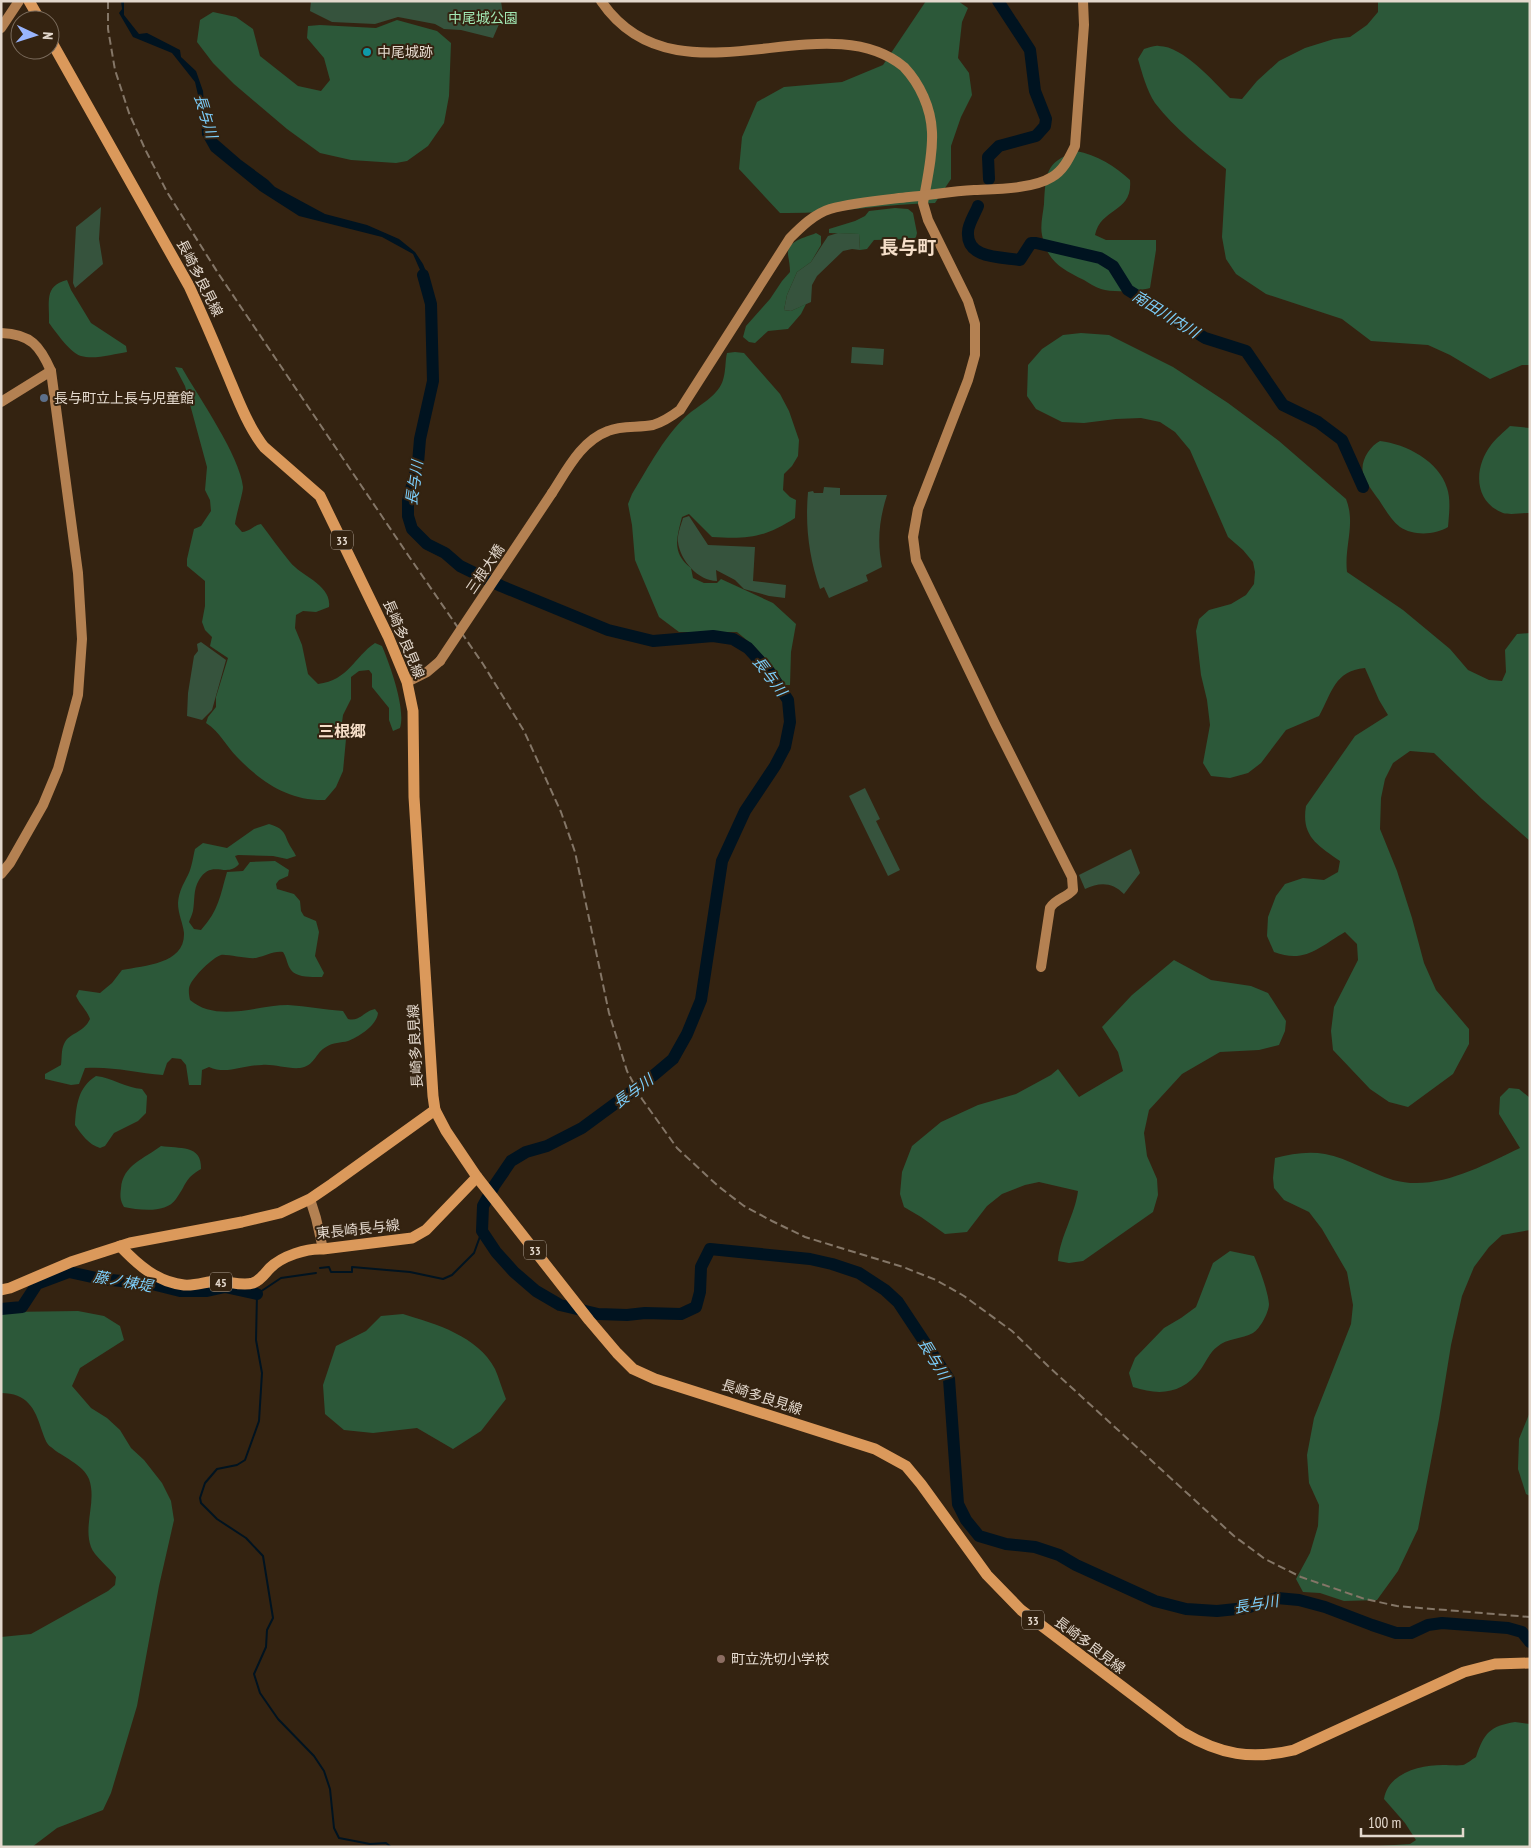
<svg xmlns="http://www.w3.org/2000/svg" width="1531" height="1848" font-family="'PT Sans Narrow','Noto Sans JP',sans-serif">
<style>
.green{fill:#36533d}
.forest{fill:#2c5839}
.water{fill:#001320}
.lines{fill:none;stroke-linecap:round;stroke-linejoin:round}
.stream{stroke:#001320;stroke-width:2}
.river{stroke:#001320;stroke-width:12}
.secondary{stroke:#b48152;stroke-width:10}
.primary{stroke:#db995b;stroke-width:11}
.rail{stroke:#847667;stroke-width:2;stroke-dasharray:8 4;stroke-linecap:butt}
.secondary-bridge{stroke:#b48152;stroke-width:10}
.culture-dot{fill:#0f9aa8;stroke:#342311;stroke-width:2}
.service-dot{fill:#5c6f8a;stroke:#342311;stroke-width:2}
.education-dot{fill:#8d6e63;stroke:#342311;stroke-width:2}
.labels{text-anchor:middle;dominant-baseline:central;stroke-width:4;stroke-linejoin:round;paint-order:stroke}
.shield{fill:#342311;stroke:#aea295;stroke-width:1}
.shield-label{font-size:12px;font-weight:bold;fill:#e3d8cd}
.park-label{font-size:14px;fill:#a2e8b4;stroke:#342311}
.poi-label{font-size:14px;fill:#e3d8cd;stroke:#342311;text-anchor:start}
.street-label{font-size:14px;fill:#e3d8cd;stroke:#342311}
.water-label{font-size:15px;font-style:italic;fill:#7ccefa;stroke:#342311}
.quarter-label{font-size:16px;font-weight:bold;fill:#f6dfc9;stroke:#342311}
.district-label{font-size:19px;font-weight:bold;fill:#f6dfc9;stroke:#342311}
</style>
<rect width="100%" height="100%" fill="#342311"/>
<g class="green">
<path d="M 311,1 L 501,1 L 503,15 L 493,38 L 461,30 L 444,29 L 435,24 L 398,17 L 375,24 L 332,22 L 310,11 Z"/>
<path d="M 101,207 L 99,239 L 103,264 L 75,288 L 73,283 L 76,227 Z"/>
<path d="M 838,233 L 859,234 L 860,250 L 852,249 L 843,251 L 817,276 L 812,285 L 811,302 L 791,311 L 784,310 L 787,295 L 797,272 L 811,262 L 828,236 Z"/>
<path d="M 852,347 L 884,349 L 883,365 L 851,363 Z"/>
<path d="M 824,487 L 840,488 L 840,495 L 887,495 C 879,520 877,542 882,567 L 866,575 L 868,581 L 829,598 L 824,587 L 820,589 C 809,557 805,526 808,492 L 813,491 L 814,493 L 823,493 Z"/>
<path d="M 689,516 L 708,545 L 755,547 L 753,581 L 786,585 L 785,598 L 769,596 L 744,589 L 735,580 L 716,570 L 717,581 C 698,581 680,560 678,542 C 677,535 681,525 683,518 Z"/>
<path d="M 201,642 L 226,660 L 212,710 L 202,720 L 187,716 L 188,693 L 194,656 L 198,651 L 197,644 Z"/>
<path d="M 865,788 L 880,819 L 876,821 L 900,870 L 888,876 L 849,796 Z"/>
<path d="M 1131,849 L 1140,873 L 1124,894 C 1112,882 1100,882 1085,889 L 1079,875 Z"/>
</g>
<g class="forest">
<path d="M 926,1 L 958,1 L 968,8 L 962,22 L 958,58 L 969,73 L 972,95 L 961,117 L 951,146 L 951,179 L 935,203 C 883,204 832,214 780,213 L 739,169 L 742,137 L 757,102 L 784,87 L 842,82 L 883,65 Z"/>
<path d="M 1378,1 L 1530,1 L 1530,365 L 1522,365 L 1490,379 L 1450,355 L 1428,345 L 1371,341 L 1342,319 L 1266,294 L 1236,274 L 1226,259 L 1222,237 L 1226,169 C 1201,149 1175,129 1155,103 C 1147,91 1142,73 1138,59 L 1144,49 C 1149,48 1154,45 1159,46 C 1183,46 1214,82 1230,98 L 1242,99 L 1257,81 L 1279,61 L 1305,48 L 1334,39 L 1350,37 L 1367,25 L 1378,12 Z"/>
<path d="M 213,12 L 236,17 L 253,29 L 260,56 L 298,86 L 321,91 L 330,80 L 324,58 L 307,38 L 308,26 L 320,25 L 376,28 L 397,20 L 437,31 L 451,43 L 449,96 L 444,123 L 428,146 L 407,161 L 396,163 L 351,160 L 320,153 L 287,129 L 234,84 L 213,63 L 197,42 L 200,20 Z"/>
<path d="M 1076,151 C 1097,155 1115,166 1130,180 C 1133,213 1101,207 1095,235 L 1106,240 L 1156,240 L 1156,250 L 1150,288 C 1138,291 1113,293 1101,289 C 1095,287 1089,283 1084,280 C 1061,269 1047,261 1042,235 C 1040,225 1043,214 1044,204 C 1046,173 1045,163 1076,151 Z"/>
<path d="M 895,208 L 908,209 L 913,213 L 917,233 L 916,237 L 914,239 L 874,240 L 867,249 L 860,250 L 859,234 L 829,233 L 829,229 L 855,221 L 865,216 L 869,211 Z"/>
<path d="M 816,233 L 821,236 L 821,245 L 811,262 L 797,272 L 787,295 L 784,310 L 791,311 L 806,304 L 801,314 L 788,329 L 768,331 L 755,343 L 749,342 L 743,337 L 746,326 L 770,299 L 782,281 L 790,272 C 790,266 789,261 788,255 C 787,240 805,238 816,233 Z"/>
<path d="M 67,280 L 71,290 L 91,323 L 126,346 L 127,352 C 114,354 94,360 81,356 C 70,353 56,332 49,323 C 50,303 43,286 67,280 Z"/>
<path d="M 1081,333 L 1109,335 L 1173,367 L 1228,403 L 1279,441 L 1346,499 C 1356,524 1344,546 1347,572 L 1403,610 L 1450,649 L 1468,670 L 1489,680 L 1502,681 L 1506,672 L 1505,650 L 1517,634 L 1530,633 L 1530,841 L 1482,799 L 1434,753 L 1410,751 L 1393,763 L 1385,779 L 1381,798 L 1380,829 L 1397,871 L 1412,918 L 1424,963 L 1436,990 L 1469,1029 L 1469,1044 L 1453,1074 L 1408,1107 L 1389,1102 L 1370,1089 L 1333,1050 L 1331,1031 L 1334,1007 L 1358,960 L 1357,944 L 1345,932 C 1319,947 1305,964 1274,952 L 1267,936 L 1268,917 L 1276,896 L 1285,884 L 1303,878 L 1324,880 L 1338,872 L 1340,861 C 1317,845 1301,836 1306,806 L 1355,736 L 1388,715 L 1379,700 L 1365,668 C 1334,671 1332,693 1319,716 L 1286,730 L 1261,763 L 1248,773 L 1230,778 L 1211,776 L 1203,763 L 1210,725 L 1207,700 L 1201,675 L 1196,631 L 1199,619 L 1209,610 L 1231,604 L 1246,595 L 1254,584 L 1255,572 L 1253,562 L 1243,550 L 1228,537 L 1190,450 L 1175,432 L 1160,422 L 1141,418 L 1116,419 L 1084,423 L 1062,422 L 1036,409 L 1027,396 L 1028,365 L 1042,349 L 1063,335 Z"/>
<path d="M 735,352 L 744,353 L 780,394 L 789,411 L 799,440 L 798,456 L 792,466 L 784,474 L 783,490 L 790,497 L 796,500 L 795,518 C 764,538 748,539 712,537 L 689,514 L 682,517 C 677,537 671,553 691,568 L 693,578 L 704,583 L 717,583 L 721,579 L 773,603 L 796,624 L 791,652 L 790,685 L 785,685 L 775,669 L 754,646 L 737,632 L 679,632 L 659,617 L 635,560 L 632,525 L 628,504 L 632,494 C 648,468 667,431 691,412 C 702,404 719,394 723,380 C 726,371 725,361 727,353 Z"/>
<path d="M 175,367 L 182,368 C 198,396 240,456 243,487 C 243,493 236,515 235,524 L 242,532 C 251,531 254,525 261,524 C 271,537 280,550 290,562 C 301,576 332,585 329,607 L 316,612 L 303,611 L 296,615 L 295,628 L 302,645 L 308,674 L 318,684 C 349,680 354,657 375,643 L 382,646 C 390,665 406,709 400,728 L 393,731 L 389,720 L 389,708 L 372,687 L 372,674 L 369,670 L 359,671 L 351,677 L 351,699 L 343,715 L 341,730 L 346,739 L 343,771 L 336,787 L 325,800 C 289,801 261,782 237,757 C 226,746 220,732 206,723 L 208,717 L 216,707 L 216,697 L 228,658 L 210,646 L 212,637 L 205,630 L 202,622 L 205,606 L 205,581 L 187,566 L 187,559 L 194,529 L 201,526 L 211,511 L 210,500 L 205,490 L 207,467 L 185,386 Z"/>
<path d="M 1510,426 L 1530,428 L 1530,513 C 1522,513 1510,515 1503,513 C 1473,501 1474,467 1491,445 C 1496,438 1504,432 1510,426 Z"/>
<path d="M 1380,441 C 1406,444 1439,461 1447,488 C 1451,499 1449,515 1448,527 C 1435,535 1413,536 1400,527 C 1391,520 1385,509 1379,500 C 1373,492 1366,483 1363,473 C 1360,461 1370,446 1380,441 Z"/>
<path d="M 269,824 C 282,828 284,831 288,842 C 290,847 294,851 296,856 L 287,859 L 273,856 L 238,855 L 235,856 L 239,864 C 226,879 212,858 199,880 C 193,890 195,900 193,911 C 192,915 190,919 189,922 L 194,929 L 201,930 C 219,910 220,896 227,872 L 243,871 L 250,862 L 275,861 L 289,870 L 288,876 L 279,880 L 276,884 L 277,889 L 294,894 L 300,901 L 301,911 L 304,916 L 316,921 L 319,932 L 315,956 L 324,973 L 322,977 C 313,977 297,978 291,970 C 287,965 287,958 283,952 C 272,951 266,956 256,958 C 246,959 227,954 221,955 C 212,958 194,976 190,985 C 188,989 189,995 190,1000 C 217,1023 257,1005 288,1005 C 307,1006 325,1010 343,1011 L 348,1019 C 360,1022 364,1011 375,1009 L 378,1013 C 377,1025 359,1037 348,1041 C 341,1043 333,1042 326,1047 C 315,1053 315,1066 300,1068 C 287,1069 274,1064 262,1065 C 242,1065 227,1075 209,1067 L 202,1070 L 201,1085 L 189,1085 L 186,1065 L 181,1059 L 172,1058 L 167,1063 L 163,1075 C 137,1073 112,1066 85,1068 L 79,1084 L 71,1085 L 45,1079 L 45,1074 L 61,1065 C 62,1059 61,1050 64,1044 C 69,1032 83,1034 90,1019 C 87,1010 80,1005 76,996 L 79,990 L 100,993 L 112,983 L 122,970 C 145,965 185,964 184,933 C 183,923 178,914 178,903 C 179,891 183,885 188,875 C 192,867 193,857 195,849 L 203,843 L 227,848 L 254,829 Z"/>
<path d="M 1174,960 L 1211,980 L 1251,986 L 1268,993 L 1286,1021 L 1285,1031 L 1279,1045 L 1259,1050 L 1220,1052 L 1182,1074 L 1149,1110 L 1144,1133 L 1147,1156 L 1157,1179 L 1158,1195 L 1153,1212 L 1083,1261 L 1069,1263 L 1058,1261 C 1060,1236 1075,1215 1078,1191 L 1039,1182 L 1025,1185 L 1002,1194 L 987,1206 L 967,1232 L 945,1234 L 921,1217 L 904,1207 L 900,1194 L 902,1172 L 912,1146 L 941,1122 L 978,1105 L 1016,1094 L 1051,1075 L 1058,1069 L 1079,1097 L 1123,1071 L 1118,1052 L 1102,1027 L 1132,995 Z"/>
<path d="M 96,1076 C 113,1078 126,1088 142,1089 L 147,1096 L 146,1113 L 138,1121 L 114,1133 L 105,1146 L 100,1148 C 88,1144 82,1135 75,1125 C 76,1106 78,1087 96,1076 Z"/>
<path d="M 1509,1088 L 1519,1089 L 1530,1098 L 1530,1230 L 1502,1235 L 1489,1247 L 1474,1267 L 1462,1296 L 1451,1345 L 1439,1419 L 1418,1529 L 1398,1571 L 1377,1600 L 1344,1601 L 1320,1593 L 1303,1592 L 1296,1579 L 1310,1553 L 1318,1526 L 1319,1505 L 1309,1483 L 1307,1455 L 1314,1418 L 1351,1324 L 1353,1305 L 1347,1272 L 1322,1229 L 1309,1212 L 1284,1200 L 1274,1188 L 1273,1178 L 1275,1158 C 1291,1154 1308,1151 1325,1154 C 1348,1158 1370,1173 1393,1180 C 1436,1192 1482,1166 1520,1148 L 1499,1114 L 1500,1097 Z"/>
<path d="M 161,1146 C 179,1149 202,1144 201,1169 C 184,1179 187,1184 176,1199 C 166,1214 139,1210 124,1207 C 120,1200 120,1196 121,1188 C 123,1165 144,1159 161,1146 Z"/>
<path d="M 1230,1251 L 1254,1256 C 1259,1267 1268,1291 1269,1304 C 1269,1312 1260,1329 1253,1333 C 1242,1339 1227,1338 1217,1347 C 1210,1352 1206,1362 1201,1369 C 1183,1394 1160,1396 1133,1387 L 1129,1373 L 1135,1358 L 1164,1328 L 1181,1318 L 1196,1307 L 1213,1263 Z"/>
<path d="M 78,1311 L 104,1316 L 120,1326 L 124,1340 L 80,1368 L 72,1386 L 91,1408 L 107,1418 L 120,1430 L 131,1448 L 144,1460 L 162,1483 L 171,1501 L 174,1520 L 159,1586 L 137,1706 L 111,1793 L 103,1810 L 57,1828 L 32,1847 L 1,1847 L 1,1637 L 31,1634 L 108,1591 L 115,1585 L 116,1577 C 110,1568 94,1556 91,1547 C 83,1525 97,1501 89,1479 C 83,1464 62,1457 51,1447 C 46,1444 44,1436 42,1431 C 35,1408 27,1393 1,1393 L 1,1314 L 8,1312 Z"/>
<path d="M 403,1314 C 436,1324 478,1336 495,1369 C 499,1378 502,1389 506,1399 L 481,1431 L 453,1449 L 417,1428 L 373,1433 L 344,1430 L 325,1414 L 323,1385 L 336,1346 L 366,1331 L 381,1316 Z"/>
<path d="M 1530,1412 L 1530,1496 L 1526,1494 L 1518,1469 L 1519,1439 Z"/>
<path d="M 1515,1722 L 1530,1724 L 1530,1847 L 1364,1847 L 1410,1844 L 1416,1840 L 1405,1823 L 1384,1799 C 1388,1773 1420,1765 1443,1765 C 1449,1765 1457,1766 1463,1765 C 1467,1764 1472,1759 1476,1757 C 1484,1733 1490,1726 1515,1722 Z"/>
</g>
<path class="water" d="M 121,1 L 124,1 L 124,15 L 139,34 L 147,33 L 180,50 L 181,57 L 196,71 L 203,91 L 205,118 L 211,134 L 241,160 L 268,180 L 275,187 L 325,214 L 367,225 L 399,239 L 415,252 L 423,264 L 428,276 L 428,295 L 420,270 L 413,254 L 382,237 L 299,216 L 260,191 L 211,151 L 202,135 L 201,108 L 195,82 L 172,53 L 133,37 L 119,13 L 122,9 Z"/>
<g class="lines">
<g class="stream">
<path d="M 320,1268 L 329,1267 L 331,1272 L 352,1272 L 352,1267 L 410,1272 L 443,1279 L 452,1275 L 474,1253 L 482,1231"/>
<path d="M 316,1273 L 281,1278 L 257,1294 L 256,1340 L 262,1373 L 259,1421 L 245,1460 L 237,1465 L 217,1469 L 205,1483 L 200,1498 L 201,1503 L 217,1519 L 246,1538 L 263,1556 L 273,1618 L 267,1630 L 266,1647 L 254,1674 L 260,1693 L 278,1719 L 314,1756 L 324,1771 L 330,1789 L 334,1828 L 339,1838 L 370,1844 L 386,1843 L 391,1847"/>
</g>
<g class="river">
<path d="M 989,179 L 988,157 L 999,146 L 1036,136 L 1045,126 L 1046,119 L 1035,91 L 1030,50 L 998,1"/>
<path d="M 978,206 C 975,214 968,224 968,232 C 966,259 1001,257 1020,260 L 1031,243 L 1036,243 L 1100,258 L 1113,266 L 1128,290 L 1205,338 L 1246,351 L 1283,405 L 1318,422 L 1342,440 L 1363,487"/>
<path d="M 423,275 L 431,304 L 433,381 L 420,439 L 418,463 L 408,501 L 408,516 L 412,529 L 427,544 L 445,553 L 460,566 L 501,586 L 608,630 L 653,641 L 713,636 L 733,639 L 748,648 L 768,670 L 788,700 L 790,722 L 785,747 L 775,766 L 745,811 L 722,861 L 701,1000 L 687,1034 L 673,1059 L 654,1075 L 582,1128 L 547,1146 L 526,1152 L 511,1161 L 494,1186 L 483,1206 L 482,1231 L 496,1252 L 514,1272 L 536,1291 L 560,1305 L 598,1314 L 627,1315 L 645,1313 L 681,1314 L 696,1307 L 700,1292 L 701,1267 L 710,1249 L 810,1259 L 832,1264 L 859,1273 L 885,1290 L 898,1302 L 949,1379 L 958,1504 L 966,1520 L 979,1536 L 1006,1544 L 1035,1547 L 1059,1555 L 1076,1565 L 1155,1601 L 1186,1609 L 1217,1611 L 1246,1608 L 1277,1598 L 1299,1600 L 1325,1607 L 1372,1625 L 1396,1633 L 1411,1633 L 1428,1625 L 1442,1623 L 1508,1628 L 1522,1632 L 1530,1642"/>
<path d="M 1,1309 L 22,1307 L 37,1284 L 69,1272 L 101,1279 L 152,1284 L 180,1291 L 207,1291 L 225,1287 L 257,1294"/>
</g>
<g class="secondary">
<path d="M 601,1 C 676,111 823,0 904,67 C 920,84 931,108 932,132 C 933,155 927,180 923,203 L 928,220 L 968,301 L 975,324 L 975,355 L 968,380 L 918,509 L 913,537 L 916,560 L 995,724 L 1072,877 L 1073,890 C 1066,898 1055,899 1050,908 L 1041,967"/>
<path d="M 1,28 L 19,1"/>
<path d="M 1,333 C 31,334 40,346 51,371 L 78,573 L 82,639 L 78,695 L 58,769 L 43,805 L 10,863 L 1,874"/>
<path d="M 1,402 L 51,371"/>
<path d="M 552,493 C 567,470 581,441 608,431 C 622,425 638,428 653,425 C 663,422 672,416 680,410 L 790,238 C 801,227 814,214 830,209 C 855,202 883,200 909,197 C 931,195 952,191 974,190 C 997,189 1033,189 1052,177 C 1064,170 1069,158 1075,146 L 1084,25 L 1083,1"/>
<path d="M 407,682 L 427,672 L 440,661"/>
<path d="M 310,1199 L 316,1218 L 323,1249"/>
</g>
<g class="primary">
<path d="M 29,1 L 40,20"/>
<path d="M 50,39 L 189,286 C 202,314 214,342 226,371 C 237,397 247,425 264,447 L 320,496 L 388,636 L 407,682 L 413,711 L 414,797 L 433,1096 L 435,1110 L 446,1131 L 477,1177 L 589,1320 L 617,1353 L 633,1369 L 655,1379 L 875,1449 L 906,1466 L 921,1484 L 987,1575 L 1021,1610 L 1182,1732 C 1221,1755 1251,1760 1294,1750 L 1464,1672 L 1495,1664 L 1530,1663"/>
<path d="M 120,1246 C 138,1265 157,1282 184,1285 C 195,1286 205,1282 215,1281 C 227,1280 241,1287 253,1283 C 261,1280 265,1273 270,1268 C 282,1256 307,1248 323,1249 L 412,1238 L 426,1230 L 477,1177"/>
<path d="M 1,1290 L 10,1288 L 71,1262 L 130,1243 L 242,1222 L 280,1213 L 310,1199 L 332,1184 L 435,1110"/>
</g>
<path class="rail" d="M 108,1 L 108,29 L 115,70 L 129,113 L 145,149 L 167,192 L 218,273 L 408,555 L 483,664 L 524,731 L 561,812 L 575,852 L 609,1013 L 627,1071 L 642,1099 L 677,1148 L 718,1186 L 744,1206 L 772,1221 L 805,1237 L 903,1267 L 936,1280 L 964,1296 L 1012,1331 L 1048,1366 L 1234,1536 L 1265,1559 L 1301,1577 L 1365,1599 L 1397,1606 L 1530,1617"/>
<path class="secondary-bridge" d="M 440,661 L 552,493"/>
</g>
<circle class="culture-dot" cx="367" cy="52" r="5"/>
<circle class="service-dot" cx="44" cy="398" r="5"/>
<circle class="education-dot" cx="721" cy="1659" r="5"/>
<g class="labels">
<g class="shield">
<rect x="331" y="530.5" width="22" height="19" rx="4"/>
<rect x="524" y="1240.5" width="22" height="19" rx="4"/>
<rect x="210" y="1272.5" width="22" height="19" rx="4"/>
<rect x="1022" y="1610.5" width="22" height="19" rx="4"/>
</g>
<g class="shield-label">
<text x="342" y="540">33</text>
<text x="535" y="1250">33</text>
<text x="221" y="1282">45</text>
<text x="1033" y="1620">33</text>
</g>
<g class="park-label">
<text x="483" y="18">中尾城公園</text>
</g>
<g class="poi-label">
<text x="377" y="52">中尾城跡</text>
<text x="54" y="398">長与町立上長与児童館</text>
<text x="731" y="1659">町立洗切小学校</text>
</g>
<g class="street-label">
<text transform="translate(200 278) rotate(63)">長崎多良見線</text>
<text transform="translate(485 569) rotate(-56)">三根大橋</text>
<text transform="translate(404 639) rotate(67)">長崎多良見線</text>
<text transform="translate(415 1046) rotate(-93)">長崎多良見線</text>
<text transform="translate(358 1229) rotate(-6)">東長崎長与線</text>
<text transform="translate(762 1397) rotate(18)">長崎多良見線</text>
<text transform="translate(1090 1645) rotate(37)">長崎多良見線</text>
</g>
<g class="water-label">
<text transform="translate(206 116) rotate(73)">長与川</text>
<text transform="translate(1166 314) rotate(32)">南田川内川</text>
<text transform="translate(414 483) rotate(-82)">長与川</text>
<text transform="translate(770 676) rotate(53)">長与川</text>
<text transform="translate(633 1091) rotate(-36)">長与川</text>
<text transform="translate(123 1281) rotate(10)">藤ノ棟堤</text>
<text transform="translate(934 1359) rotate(59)">長与川</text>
<text transform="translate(1256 1604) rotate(-9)">長与川</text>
</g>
<g class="quarter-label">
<text x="342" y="731">三根郷</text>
</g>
<g class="district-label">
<text x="908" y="247">長与町</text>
</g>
</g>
<rect width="1531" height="1848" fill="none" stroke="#e3d8cd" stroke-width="5"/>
<g transform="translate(35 35) rotate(94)"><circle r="24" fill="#342311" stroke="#7a6b5c"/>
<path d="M0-4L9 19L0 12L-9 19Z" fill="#99b5fd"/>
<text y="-8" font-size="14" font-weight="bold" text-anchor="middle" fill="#e3d8cd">N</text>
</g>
<path d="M1361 1828v8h102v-8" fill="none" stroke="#e3d8cd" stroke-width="2.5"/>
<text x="1368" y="1828" font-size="15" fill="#e3d8cd" stroke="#342311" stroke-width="4" paint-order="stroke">100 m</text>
</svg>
